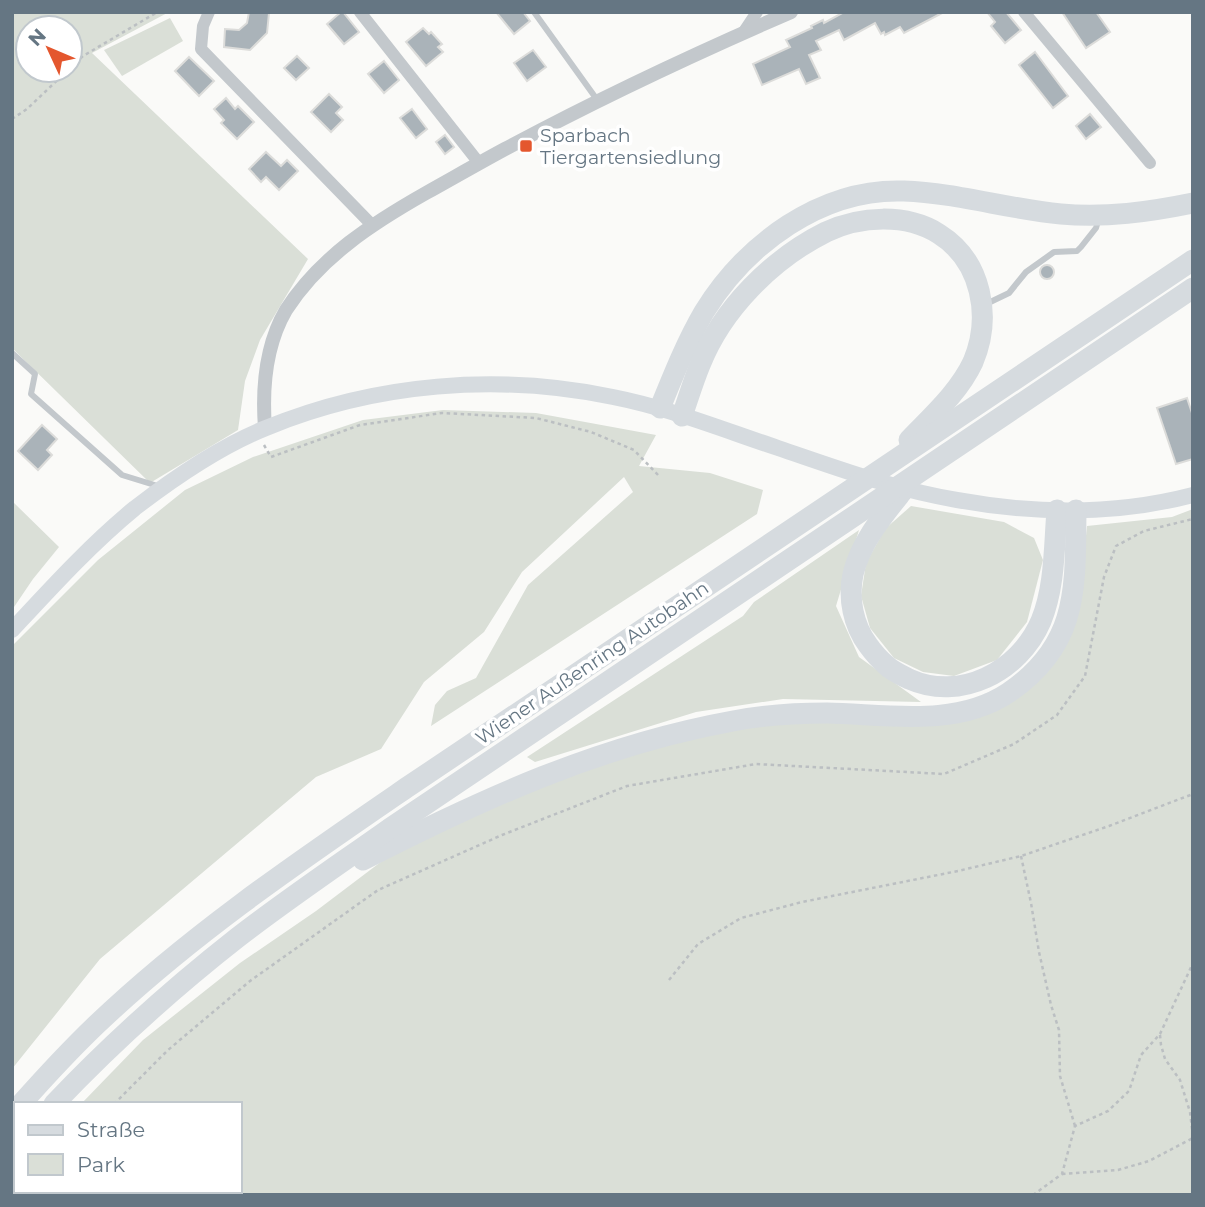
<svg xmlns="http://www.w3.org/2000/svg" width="1205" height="1207" font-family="Montserrat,sans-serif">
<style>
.green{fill:#dadfd7;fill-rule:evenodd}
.building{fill:#aab3b9;stroke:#dcdcda;stroke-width:2}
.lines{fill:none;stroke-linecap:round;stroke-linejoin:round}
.path{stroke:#bbbfc2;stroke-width:2.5;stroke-dasharray:3.5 3.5;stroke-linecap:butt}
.service{stroke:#c3c8cc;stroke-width:6}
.minor{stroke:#c3c8cc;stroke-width:12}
.tertiary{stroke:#c3c8cc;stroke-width:14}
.secondary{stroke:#d6dbdf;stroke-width:16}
.motorway{stroke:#d6dbdf;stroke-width:21}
.poi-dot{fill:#e4572e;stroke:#fff;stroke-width:2.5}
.labels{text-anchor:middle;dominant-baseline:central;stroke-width:7;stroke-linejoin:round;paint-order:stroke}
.poi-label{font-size:19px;fill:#657683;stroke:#fff;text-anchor:start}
.street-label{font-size:19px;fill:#657683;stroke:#fff}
</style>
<rect width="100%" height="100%" fill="#fafaf8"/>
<g class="green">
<path d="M 12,12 L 169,12 L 92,53 L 308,259 L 260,340 L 245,381 L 238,430 L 150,483 L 12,348 ZM 28,28 L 70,28 L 70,70 L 28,70 Z"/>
<path d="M 170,18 L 183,41 L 122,76 L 104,50 Z"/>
<path d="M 443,410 L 536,413 L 656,435 L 639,466 L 710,473 L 763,490 L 757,514 L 431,726 L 435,705 L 447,691 L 476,678 L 528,585 L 633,492 L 624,477 L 522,572 L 484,632 L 424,682 L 381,749 L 316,777 L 100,959 L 12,1069 L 12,646 L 98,560 L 185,490 L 253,457 L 363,420 Z"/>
<path d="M 12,501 L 59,547 L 33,579 L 12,610 Z"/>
<path d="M 911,506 L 1004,522 L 1034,538 L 1043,560 L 1027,622 L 997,660 L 954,676 L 923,672 L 894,658 L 870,628 L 861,596 L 866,563 L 885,529 Z"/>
<path d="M 1193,509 L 1193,1195 L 12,1195 L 12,1185 L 16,1180 L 16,1191 L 240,1191 L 240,1104 L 81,1104 L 143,1040 L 240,963 L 316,911 L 390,855 L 513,799 L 637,750 L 773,721 L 998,707 L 1078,614 L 1087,526 L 1172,517 Z"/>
<path d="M 859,530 L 836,606 L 859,657 L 921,702 L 783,699 L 696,712 L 535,762 L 527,757 L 743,616 L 754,602 Z"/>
</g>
<g class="building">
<path d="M 249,12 L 269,13 L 267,33 L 250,50 L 224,47 L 225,29 L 239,30 L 247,23 Z"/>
<path d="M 341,12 L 343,12 L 359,32 L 344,44 L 327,24 Z"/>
<path d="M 496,12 L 523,12 L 530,21 L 514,34 Z"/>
<path d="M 844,12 L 944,12 L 904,33 L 900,27 L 885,35 L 884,32 L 881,34 L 875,23 L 844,40 L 839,30 L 816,41 L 821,50 L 809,55 L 820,78 L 806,84 L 799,69 L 762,85 L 753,64 L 790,47 L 786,40 L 812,28 L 811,26 L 823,20 L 824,23 Z"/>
<path d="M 987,12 L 1006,12 L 1021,30 L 1005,43 L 991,26 L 995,22 Z"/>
<path d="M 1062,12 L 1096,12 L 1110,32 L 1086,48 Z"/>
<path d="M 423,28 L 429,34 L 431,32 L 442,44 L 438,47 L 443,52 L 426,66 L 406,42 Z"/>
<path d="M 533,50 L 546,67 L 527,81 L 514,63 Z"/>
<path d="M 1035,52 L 1068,96 L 1053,108 L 1019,65 Z"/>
<path d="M 297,56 L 309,68 L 296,80 L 284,68 Z"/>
<path d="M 189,57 L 214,81 L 199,96 L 175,71 Z"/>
<path d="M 384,61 L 399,80 L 384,93 L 368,74 Z"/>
<path d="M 329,94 L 342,107 L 336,113 L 343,120 L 331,132 L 311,112 Z"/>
<path d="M 226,98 L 235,109 L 238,106 L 254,122 L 237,139 L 221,123 L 224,120 L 214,109 Z"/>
<path d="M 412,109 L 427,129 L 416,138 L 400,118 Z"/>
<path d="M 1090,114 L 1101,127 L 1086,139 L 1076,126 Z"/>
<path d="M 445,135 L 454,147 L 445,154 L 436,142 Z"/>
<path d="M 266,152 L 281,166 L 287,160 L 298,171 L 279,190 L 266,177 L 261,182 L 249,169 Z"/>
<circle cx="1047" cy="272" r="7"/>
<path d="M 1187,398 L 1193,416 L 1193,459 L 1176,464 L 1157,408 Z"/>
<path d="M 42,425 L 57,439 L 47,450 L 52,455 L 38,470 L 18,451 Z"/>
</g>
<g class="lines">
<g class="path">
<path d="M 70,68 L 83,56 L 154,14 L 160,12"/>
<path d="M 12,119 L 27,109 L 68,70"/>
<path d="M 264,445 L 271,457 L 360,425 L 442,413 L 536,418 L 591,432 L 634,450 L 658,475"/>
<path d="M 1021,856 L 1031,903 L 1039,952 L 1051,1005 L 1059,1030 L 1060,1076 L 1075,1126"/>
<path d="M 669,980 L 698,944 L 741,918 L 802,902 L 958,871 L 1021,856 L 1109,826 L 1193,794"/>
<path d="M 1160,1035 L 1161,1045 L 1165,1059 L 1180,1080 L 1190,1112 L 1193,1137"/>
<path d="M 114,1104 L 168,1050 L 250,981 L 378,890 L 502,835 L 627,786 L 756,764 L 944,774 L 1014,744 L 1057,715 L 1085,676 L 1104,577 L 1116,546 L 1144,531 L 1193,519"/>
<path d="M 1062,1174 L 1118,1170 L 1149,1161 L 1193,1138"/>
<path d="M 41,1195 L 43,1191"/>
<path d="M 44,1195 L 45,1191"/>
<path d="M 1033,1195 L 1062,1174 L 1075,1126 L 1108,1111 L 1129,1091 L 1141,1055 L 1160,1034 L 1193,963"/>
</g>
<g class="service">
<path d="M 534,12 L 598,101"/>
<path d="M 984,305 L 1009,293 L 1026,272 L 1054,252 L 1077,251 L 1081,247 L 1096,228 L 1099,218"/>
<path d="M 12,353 L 35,374 L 31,394 L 122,475 L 161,487"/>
</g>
<g class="minor">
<path d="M 209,12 L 203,26 L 201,49 L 372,225"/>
<path d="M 360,12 L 479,163"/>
<path d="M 1024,12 L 1150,163"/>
<path d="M 743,33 L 757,12"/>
</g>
<path class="tertiary" d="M 265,428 C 262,388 265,346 286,310 C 320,257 373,223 426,193 C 453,178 479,163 505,149 C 598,99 694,54 791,12"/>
<path class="secondary" d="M 12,630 C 51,588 90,545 135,508 C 174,478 221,446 266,428 C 375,383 498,373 613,397 C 669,408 724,430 778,448 C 837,468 896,490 957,500 C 1034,514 1116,515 1193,495"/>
<g class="motorway">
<path d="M 660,408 C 673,376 686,343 704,312 C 746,244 821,188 904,191 C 957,193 1008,209 1061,214 C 1106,218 1149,212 1193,203"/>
<path d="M 682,416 C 688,399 693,382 700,365 C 722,309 772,259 826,232 C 860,216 906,213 939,234 C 982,261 992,317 973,362 C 959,392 932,416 909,440"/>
<path d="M 902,492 C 882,517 861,542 853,574 C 848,598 853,625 868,645 C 873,652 879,659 886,665 C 892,671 901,675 909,679 C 960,702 1019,672 1041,621 C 1055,587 1054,547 1057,510"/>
<path d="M 363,860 C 482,799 600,745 733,721 C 764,715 796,713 827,713 C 886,714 955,728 1008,693 C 1080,644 1075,587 1076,510"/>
<path d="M 21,1104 C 45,1077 69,1051 95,1026 C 190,935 301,860 409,786 L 1193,260"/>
<path d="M 54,1104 C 111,1044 172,989 237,938 C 286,900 338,865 389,829 L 1193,288"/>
<path d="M 12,1151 L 16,1147"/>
</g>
</g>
<rect class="poi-dot" x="519" y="139" width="14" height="14" rx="3.5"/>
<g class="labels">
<g class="poi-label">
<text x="540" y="135">Sparbach<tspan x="540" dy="22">Tiergartensiedlung</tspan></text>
</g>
<g class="street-label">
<text transform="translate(592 663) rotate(-34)">Wiener Außenring Autobahn</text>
</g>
</g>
<rect width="1205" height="1207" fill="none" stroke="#657683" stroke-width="28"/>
<rect x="14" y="1102" width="228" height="91" fill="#ffffff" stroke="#c1c8cd" stroke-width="2"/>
<rect x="28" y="1125" width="35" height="10" fill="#d6dbdf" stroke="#c1c8cd" stroke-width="2"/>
<text x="77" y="1137" font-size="21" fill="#657683">Straße</text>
<rect x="28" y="1154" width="35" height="21" fill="#dadfd7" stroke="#c1c8cd" stroke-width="2"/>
<text x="77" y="1172" font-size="21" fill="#657683">Park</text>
<g transform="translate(49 49) rotate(314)"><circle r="33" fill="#ffffff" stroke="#c1c8cd" stroke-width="2"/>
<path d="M0-5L12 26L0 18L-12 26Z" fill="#e4572e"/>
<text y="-10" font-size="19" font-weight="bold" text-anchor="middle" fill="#657683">N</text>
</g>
</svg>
